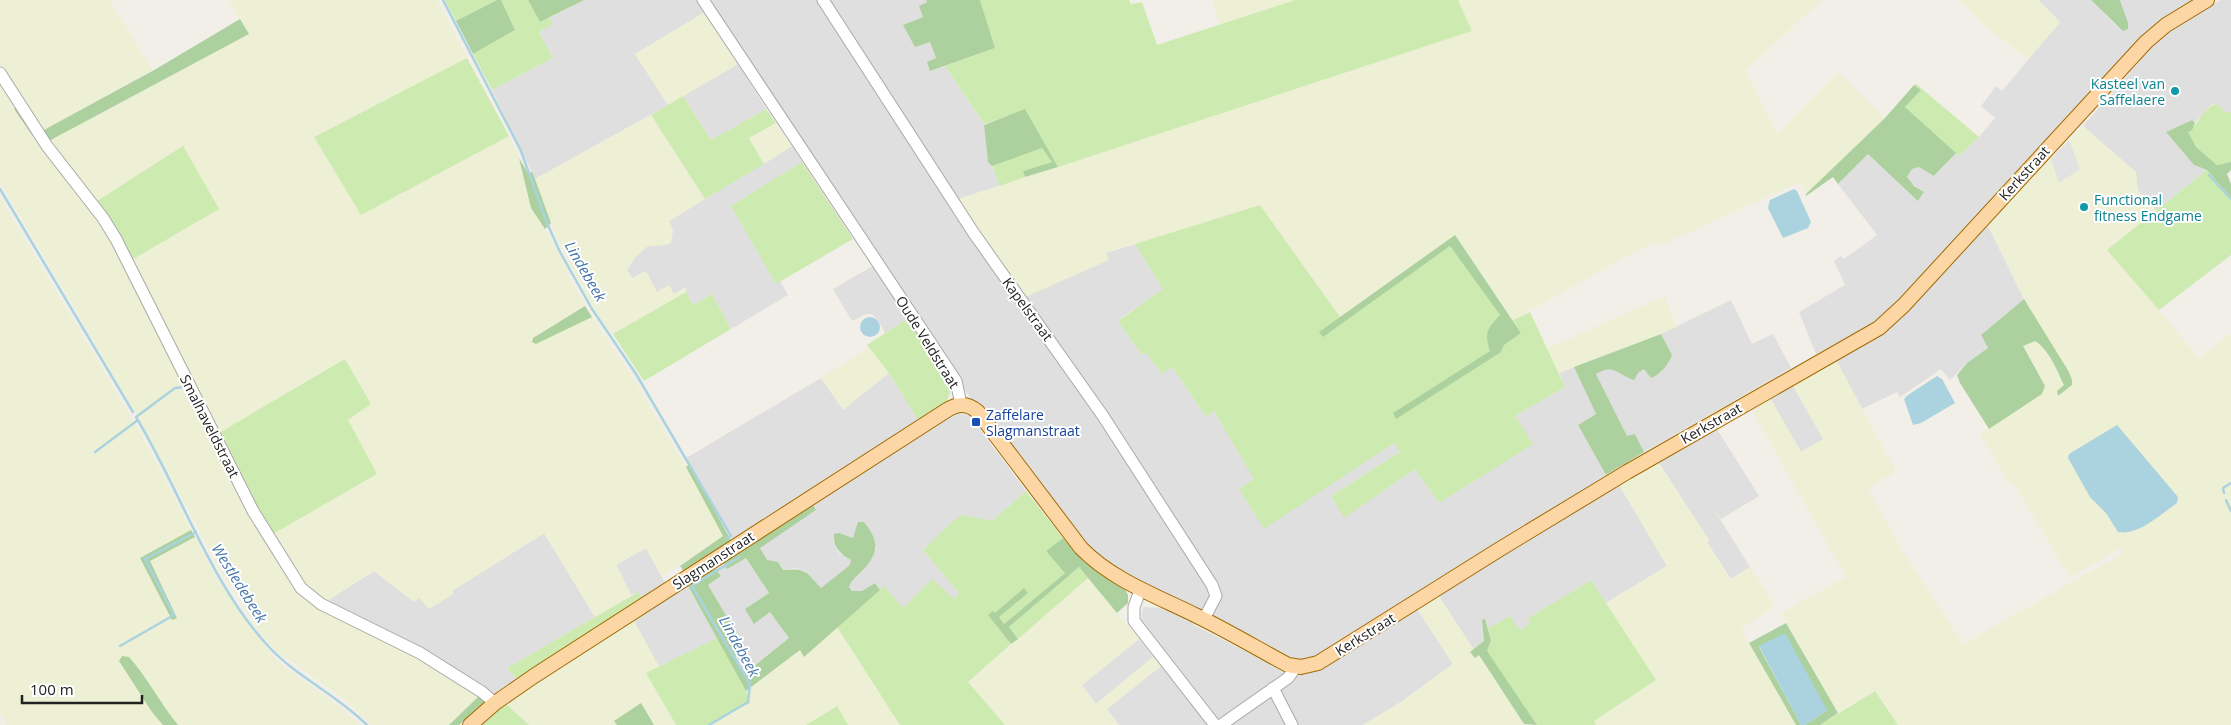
<svg xmlns="http://www.w3.org/2000/svg" width="2231" height="725" font-family="'Open Sans',sans-serif">
<style>
.residential{fill:#e0dfdf}
.farmland{fill:#eef0d5}
.grass{fill:#cdebb0}
.forest{fill:#add19e}
.parking{fill:#e2e2e2}
.water{fill:#aad3df}
.lines{fill:none;stroke-linecap:round;stroke-linejoin:round}
.stream{stroke:#aad3df;stroke-width:2.5}
.minor-casing{stroke:#a9a9a9;stroke-width:13}
.major-casing{stroke:#a06b00;stroke-width:16}
.minor{stroke:#fff;stroke-width:11}
.major{stroke:#fcd6a4;stroke-width:14}
.culture-dot{fill:#0f9aa8;stroke:#fff;stroke-width:2}
.transit-dot{fill:#1a4fb4;stroke:#fff;stroke-width:2}
.labels{text-anchor:middle;dominant-baseline:central;stroke-width:4;stroke-linejoin:round;paint-order:stroke}
.culture-label{font-size:14px;fill:#0d838f;stroke:#fff;text-anchor:end}
.street-label{font-size:14px;fill:#222;stroke:#fff}
.transit-label{font-size:14px;fill:#164399;stroke:#fff;text-anchor:start}
.water-label{font-size:15px;font-style:italic;fill:#4a7aab;stroke:#fff}
</style>
<rect width="100%" height="100%" fill="#f2efe9"/>
<g class="residential">
<path d="M 584,0 L 697,0 L 705,12 L 635,54 L 668,105 L 535,179 L 492,90 L 553,58 L 539,32 L 552,24 L 549,18 Z"/>
<path d="M 709,0 L 926,0 L 923,17 L 904,25 L 930,41 L 936,59 L 930,71 L 945,66 L 984,124 L 988,162 L 992,166 L 1000,186 L 956,200 L 1109,259 L 1106,253 L 1135,244 L 1164,289 L 1118,320 L 1142,355 L 1146,352 L 1162,374 L 1172,367 L 1206,417 L 1214,411 L 1255,479 L 1394,443 L 1400,452 L 1331,496 L 1344,517 L 1415,469 L 1439,503 L 1532,444 L 1515,416 L 1565,387 L 1559,373 L 1574,367 L 1596,414 L 1578,425 L 1606,475 L 1416,592 L 1360,632 L 1320,656 L 1306,660 L 1295,661 L 1112,569 L 1098,559 L 1057,511 L 966,392 Z"/>
<path d="M 2038,0 L 2091,0 L 2116,25 L 2124,11 L 2120,0 L 2194,0 L 2167,17 L 2129,51 L 2007,182 L 1904,296 L 1886,314 L 1864,329 L 1816,354 L 1799,312 L 1845,285 L 1834,261 L 1841,256 L 1844,259 L 1877,235 L 1838,184 L 1868,154 L 1919,200 L 1924,192 L 1911,183 L 1907,177 L 1912,169 L 1919,167 L 1935,176 L 1956,153 L 1959,156 L 1979,137 L 1995,118 L 1981,106 L 1996,86 L 2002,91 L 2060,22 Z"/>
<path d="M 2221,0 L 2231,0 L 2231,113 L 2223,111 L 2220,106 L 2215,104 L 2211,105 L 2195,123 L 2192,120 L 2166,132 L 2194,165 L 2207,170 L 2156,211 L 2138,190 L 2135,172 L 2083,126 L 2154,45 L 2181,22 Z"/>
<path d="M 738,64 L 766,109 L 711,140 L 683,96 Z"/>
<path d="M 792,146 L 802,162 L 732,206 L 776,283 L 780,281 L 788,295 L 731,329 L 712,294 L 693,305 L 686,292 L 686,287 L 674,295 L 657,292 L 632,278 L 627,270 L 639,252 L 648,246 L 666,245 L 673,231 L 669,221 Z"/>
<path d="M 1987,224 L 2024,299 L 1981,335 L 1988,348 L 1967,363 L 1950,380 L 1941,369 L 1900,397 L 1897,392 L 1862,409 L 1836,360 L 1882,333 L 1911,307 Z"/>
<path d="M 873,266 L 908,318 L 885,333 L 878,320 L 872,314 L 866,314 L 852,321 L 833,289 Z"/>
<path d="M 1731,300 L 1752,344 L 1773,334 L 1791,368 L 1644,452 L 1635,435 L 1627,437 L 1596,374 L 1604,369 L 1617,370 L 1628,378 L 1637,376 L 1639,371 L 1644,368 L 1661,372 L 1672,355 L 1661,334 Z"/>
<path d="M 889,373 L 918,420 L 731,541 L 686,458 L 821,378 L 843,409 Z"/>
<path d="M 1793,386 L 1824,439 L 1801,452 L 1770,398 Z"/>
<path d="M 954,412 L 969,415 L 1026,491 L 992,521 L 984,521 L 968,516 L 923,550 L 959,593 L 954,599 L 903,608 L 884,587 L 880,590 L 875,583 L 862,591 L 852,591 L 849,587 L 851,580 L 872,558 L 877,547 L 850,538 L 843,534 L 834,535 L 833,540 L 839,553 L 852,560 L 850,565 L 821,589 L 805,571 L 796,568 L 783,570 L 767,561 L 759,548 L 816,510 L 811,502 Z"/>
<path d="M 1715,426 L 1759,496 L 1721,519 L 1713,508 L 1750,567 L 1731,579 L 1707,542 L 1709,540 L 1657,460 Z"/>
<path d="M 1618,483 L 1667,566 L 1606,603 L 1591,580 L 1527,619 L 1530,623 L 1519,632 L 1510,616 L 1488,628 L 1485,620 L 1482,620 L 1484,641 L 1474,650 L 1438,595 Z"/>
<path d="M 544,533 L 595,617 L 507,668 L 516,679 L 494,694 L 406,642 L 325,602 L 374,571 L 414,602 L 418,598 L 453,593 L 452,591 Z"/>
<path d="M 646,548 L 665,583 L 642,598 L 638,592 L 631,595 L 616,565 Z"/>
<path d="M 745,557 L 769,593 L 745,609 L 770,612 L 789,638 L 744,673 L 735,657 L 746,649 L 708,585 L 721,576 L 714,567 L 722,561 L 727,569 Z"/>
<path d="M 687,584 L 717,638 L 659,667 L 633,619 Z"/>
<path d="M 1143,607 L 1162,608 L 1188,620 L 1190,619 L 1194,625 L 1284,671 L 1303,674 L 1317,670 L 1417,609 L 1453,664 L 1401,702 L 1363,725 L 1222,725 L 1141,621 Z"/>
<path d="M 1139,639 L 1153,657 L 1096,704 L 1082,685 Z"/>
<path d="M 1161,666 L 1209,725 L 1119,725 L 1107,709 Z"/>
</g>
<g class="farmland">
<path d="M 0,0 L 109,0 L 153,70 L 42,131 L 0,66 Z"/>
<path d="M 228,0 L 437,0 L 467,58 L 314,137 L 361,215 L 509,136 L 519,158 L 540,224 L 545,229 L 585,306 L 533,338 L 592,317 L 631,375 L 680,457 L 723,536 L 662,577 L 646,548 L 616,564 L 631,595 L 595,617 L 544,533 L 452,591 L 453,594 L 429,609 L 419,598 L 414,602 L 374,571 L 325,602 L 309,591 L 273,534 L 348,419 L 371,404 L 346,360 L 217,434 L 130,261 L 219,209 L 94,203 L 47,142 L 249,34 Z"/>
<path d="M 1212,0 L 1295,0 L 1220,24 Z"/>
<path d="M 1458,0 L 1822,0 L 1746,70 L 1777,134 L 1838,72 L 1885,118 L 1806,194 L 1800,182 L 1659,246 L 1656,242 L 1638,250 L 1513,320 L 1455,235 L 1340,317 L 1260,205 L 1106,253 L 1109,260 L 1023,298 L 955,200 L 1472,31 Z"/>
<path d="M 1958,0 L 2038,0 L 2060,22 L 2028,59 L 1981,23 L 1971,11 Z"/>
<path d="M 705,12 L 738,64 L 668,105 L 635,54 Z"/>
<path d="M 0,86 L 32,135 L 110,238 L 246,506 L 281,567 L 299,593 L 319,608 L 417,657 L 479,696 L 449,725 L 371,725 L 343,698 L 276,651 L 261,634 L 224,576 L 138,417 L 0,182 Z"/>
<path d="M 651,115 L 705,199 L 669,221 L 673,231 L 671,243 L 666,245 L 648,246 L 633,259 L 627,270 L 632,278 L 646,271 L 657,292 L 669,285 L 674,294 L 686,287 L 686,292 L 613,334 L 598,316 L 569,263 L 555,234 L 535,179 Z"/>
<path d="M 776,123 L 792,146 L 764,164 L 749,138 Z"/>
<path d="M 2083,126 L 2136,172 L 2138,190 L 2156,211 L 2108,250 L 2199,358 L 2231,334 L 2231,725 L 1898,725 L 1875,691 L 1838,713 L 1781,613 L 1846,577 L 1754,414 L 1756,406 L 1770,398 L 1801,452 L 1823,439 L 1793,386 L 1836,360 L 1896,471 L 1868,489 L 1901,548 L 1963,644 L 2124,553 L 2121,548 L 2114,551 L 2070,578 L 2014,484 L 2011,485 L 1980,434 L 2042,394 L 2045,386 L 2022,347 L 2034,341 L 2040,345 L 2053,363 L 2064,385 L 2058,395 L 2072,385 L 2024,299 L 1987,224 Z"/>
<path d="M 0,197 L 140,432 L 191,530 L 140,558 L 173,620 L 177,617 L 150,561 L 195,537 L 216,577 L 250,627 L 277,661 L 344,710 L 360,725 L 178,725 L 162,705 L 152,712 L 163,725 L 7,725 L 0,714 Z"/>
<path d="M 1665,296 L 1677,327 L 1559,373 L 1546,349 Z"/>
<path d="M 869,348 L 889,373 L 843,410 L 821,378 Z"/>
<path d="M 1657,460 L 1709,540 L 1707,542 L 1730,579 L 1750,567 L 1775,606 L 1741,629 L 1796,725 L 1596,725 L 1594,721 L 1656,680 L 1606,603 L 1667,566 L 1618,483 Z"/>
<path d="M 1088,578 L 1139,639 L 1082,685 L 1096,704 L 1153,657 L 1161,666 L 1107,709 L 1119,725 L 1005,725 L 968,682 Z"/>
<path d="M 1438,595 L 1474,650 L 1471,652 L 1475,658 L 1479,655 L 1524,724 L 1527,725 L 1363,725 L 1401,702 L 1453,664 L 1417,609 Z"/>
<path d="M 633,619 L 659,667 L 646,673 L 676,725 L 529,725 L 504,702 Z"/>
<path d="M 837,627 L 900,725 L 848,725 L 836,706 L 806,725 L 708,725 L 750,703 L 746,691 L 800,649 L 805,657 Z"/>
</g>
<g class="grass">
<path d="M 445,0 L 497,0 L 456,21 Z"/>
<path d="M 501,0 L 528,0 L 540,22 L 549,18 L 553,24 L 539,32 L 553,58 L 492,90 L 473,54 L 515,30 Z"/>
<path d="M 980,0 L 1129,0 L 1131,4 L 1142,2 L 1157,45 L 1295,0 L 1458,0 L 1472,31 L 1058,167 L 1025,110 L 984,124 L 945,66 L 995,48 Z"/>
<path d="M 467,58 L 509,136 L 361,215 L 314,137 Z"/>
<path d="M 1916,84 L 1979,137 L 1959,156 L 1905,107 L 1921,90 L 1914,85 Z"/>
<path d="M 683,96 L 711,140 L 766,109 L 776,123 L 749,138 L 764,164 L 705,199 L 651,115 Z"/>
<path d="M 2216,104 L 2220,106 L 2223,111 L 2231,113 L 2231,162 L 2217,165 L 2196,147 L 2187,132 C 2199,126 2202,108 2216,104 Z"/>
<path d="M 183,146 L 219,209 L 130,261 L 94,203 Z"/>
<path d="M 1042,147 L 1052,162 L 1023,171 L 1025,177 L 1000,186 L 992,166 Z"/>
<path d="M 802,162 L 853,239 L 776,284 L 731,206 Z"/>
<path d="M 2207,170 L 2231,198 L 2231,255 L 2159,310 L 2107,250 Z"/>
<path d="M 1260,205 L 1340,317 L 1320,332 L 1450,246 L 1500,315 C 1487,327 1484,334 1491,351 L 1393,413 L 1521,333 L 1513,320 L 1530,312 L 1565,387 L 1515,416 L 1533,444 L 1439,503 L 1415,469 L 1344,518 L 1331,496 L 1400,452 L 1394,443 L 1264,529 L 1239,489 L 1254,479 L 1214,411 L 1206,417 L 1172,367 L 1162,374 L 1146,353 L 1142,355 L 1118,321 L 1163,289 L 1135,244 Z"/>
<path d="M 686,292 L 693,305 L 712,294 L 731,329 L 644,381 L 613,334 Z"/>
<path d="M 908,318 L 949,378 L 952,387 L 947,401 L 918,420 L 889,373 L 867,345 Z"/>
<path d="M 345,359 L 371,404 L 348,420 L 377,474 L 273,534 L 217,434 Z"/>
<path d="M 1026,491 L 1063,538 L 1046,551 L 1066,572 L 1004,624 L 998,617 L 1028,593 L 995,613 L 988,615 L 1011,644 L 968,682 L 1005,725 L 900,725 L 837,627 L 884,586 L 903,608 L 932,579 L 954,599 L 959,593 L 923,550 L 951,523 L 962,515 L 992,521 Z"/>
<path d="M 1079,567 L 1088,578 L 1018,639 L 1009,627 Z"/>
<path d="M 1591,580 L 1656,680 L 1594,721 L 1596,725 L 1537,725 L 1486,651 L 1491,640 L 1488,628 L 1510,616 L 1520,631 L 1530,623 L 1527,619 Z"/>
<path d="M 638,592 L 642,598 L 516,679 L 507,668 Z"/>
<path d="M 717,638 L 746,691 L 750,703 L 708,725 L 676,725 L 646,673 Z"/>
<path d="M 1875,691 L 1898,725 L 1820,725 Z"/>
<path d="M 504,702 L 529,725 L 478,725 Z"/>
<path d="M 837,706 L 848,725 L 806,725 Z"/>
</g>
<g class="forest">
<path d="M 497,0 L 501,0 L 515,30 L 473,54 L 456,21 Z"/>
<path d="M 528,0 L 584,0 L 540,22 Z"/>
<path d="M 926,0 L 980,0 L 995,48 L 930,71 L 927,62 L 936,58 L 930,42 L 915,47 L 903,25 L 923,17 L 919,6 L 927,2 Z"/>
<path d="M 2091,0 L 2120,0 L 2128,23 L 2128,29 L 2123,31 Z"/>
<path d="M 240,19 L 249,34 L 47,142 L 39,130 L 32,135 L 14,109 L 22,102 L 42,131 L 156,69 Z"/>
<path d="M 1914,85 L 1921,90 L 1905,107 L 1956,153 L 1934,176 L 1919,167 L 1912,169 L 1907,177 L 1914,186 L 1924,192 L 1918,201 L 1868,154 L 1838,184 L 1833,177 L 1806,196 L 1806,194 L 1885,118 Z"/>
<path d="M 1025,109 L 1058,167 L 1025,177 L 1023,171 L 1052,162 L 1042,148 L 992,166 L 988,162 L 984,125 Z"/>
<path d="M 2192,120 L 2195,123 L 2192,130 L 2188,132 L 2196,147 L 2217,165 L 2231,162 L 2231,170 L 2227,174 L 2231,184 L 2231,198 L 2207,170 L 2194,165 L 2166,132 Z"/>
<path d="M 519,158 L 528,173 L 532,172 L 535,179 L 551,223 L 545,229 L 531,208 Z"/>
<path d="M 1455,235 L 1521,333 L 1504,345 L 1501,352 L 1396,419 L 1393,413 L 1490,351 C 1484,333 1487,328 1500,315 L 1450,246 L 1323,337 L 1319,332 Z"/>
<path d="M 2024,299 L 2069,372 L 2072,380 L 2072,385 L 2058,396 L 2057,391 L 2064,385 C 2057,370 2049,350 2035,341 L 2023,346 L 2045,386 L 2042,394 L 1989,429 L 1960,383 L 1957,375 L 1967,363 L 1988,348 L 1981,335 Z"/>
<path d="M 585,306 L 592,317 L 536,344 L 532,342 L 533,338 Z"/>
<path d="M 1661,334 L 1672,355 C 1668,365 1661,374 1651,378 L 1644,369 L 1639,372 L 1634,380 C 1618,375 1614,363 1596,374 L 1627,436 L 1635,434 L 1644,452 L 1606,475 L 1578,425 L 1596,414 L 1574,367 Z"/>
<path d="M 690,464 L 731,541 L 684,572 L 680,566 L 723,536 L 686,467 Z"/>
<path d="M 811,502 L 816,510 L 760,548 L 767,560 L 778,562 L 783,570 C 807,568 805,571 821,588 L 850,565 L 851,560 C 841,555 832,546 834,534 L 839,533 L 853,538 L 858,522 L 864,522 C 880,542 879,553 862,571 C 856,577 852,579 849,587 L 852,591 L 862,591 L 875,583 L 880,590 L 804,657 L 800,650 L 746,691 L 687,584 L 714,567 L 721,576 L 708,585 L 746,649 L 735,657 L 745,673 L 789,638 L 770,612 L 754,624 L 745,609 L 769,593 L 746,558 L 727,569 L 722,561 Z"/>
<path d="M 191,530 L 195,537 L 150,561 L 177,618 L 172,620 L 140,558 Z"/>
<path d="M 1063,538 L 1084,562 L 1125,589 L 1128,595 L 1128,603 L 1117,613 L 1079,567 L 1009,627 L 1018,639 L 1011,644 L 988,615 L 993,611 L 995,613 L 1024,588 L 1028,593 L 999,617 L 1004,624 L 1065,573 L 1046,551 Z"/>
<path d="M 1485,619 L 1491,640 L 1487,651 L 1537,725 L 1524,724 L 1479,655 L 1475,658 L 1470,652 L 1484,641 L 1482,620 Z"/>
<path d="M 1786,623 L 1838,713 L 1820,725 L 1805,725 L 1827,710 L 1759,647 L 1801,725 L 1796,725 L 1749,643 Z"/>
<path d="M 122,656 L 129,657 C 147,677 160,703 178,725 L 163,725 L 152,712 L 119,661 Z"/>
<path d="M 479,696 L 485,702 L 459,725 L 449,725 Z"/>
<path d="M 641,703 L 654,725 L 617,725 L 614,721 Z"/>
</g>
<path class="parking" d="M 2069,140 L 2080,169 L 2059,183 L 2051,159 Z"/>
<g class="water">
<path d="M 1794,189 L 1797,191 L 1811,222 L 1808,228 L 1783,238 L 1768,208 L 1770,200 Z"/>
<circle cx="870" cy="327" r="10"/>
<path d="M 1937,376 L 1942,379 L 1955,403 L 1921,423 L 1913,425 L 1904,399 L 1908,395 Z"/>
<path d="M 2117,425 L 2178,497 L 2177,503 C 2161,514 2138,536 2118,532 L 2106,513 L 2090,497 L 2068,458 L 2069,454 Z"/>
<path d="M 1785,633 L 1827,710 L 1805,725 L 1801,725 L 1759,646 Z"/>
</g>
<g class="lines">
<g class="stream">
<path d="M 443,0 L 521,151 L 547,223 L 560,252 L 592,309 L 636,374 L 731,536 L 727,538"/>
<path d="M 2209,175 L 2231,199"/>
<path d="M 0,189 L 133,412"/>
<path d="M 184,387 L 175,388 L 136,417 C 180,490 211,585 269,647 C 298,678 336,694 367,725"/>
<path d="M 95,452 L 138,420"/>
<path d="M 2224,493 L 2223,488 L 2231,483"/>
<path d="M 2226,500 L 2231,511"/>
<path d="M 120,646 L 174,615 L 145,559 L 196,532"/>
<path d="M 709,725 L 748,702 L 750,684 L 692,586 L 739,557"/>
</g>
<g class="minor-casing">
<g id="minor">
<path d="M 703,0 L 956,381 L 961,404"/>
<path d="M 823,0 L 973,232 L 1103,416 L 1212,585 L 1216,596 L 1204,619"/>
<path d="M 0,73 L 47,146 L 103,218 L 116,239 L 253,511 L 301,588 L 321,604 L 420,653 L 482,692 L 495,703"/>
<path d="M 1141,588 L 1134,607 L 1134,621 L 1215,725"/>
<path d="M 1273,688 L 1292,725"/>
<path d="M 1221,725 L 1288,678 L 1296,667"/>
</g>
</g>
<g class="major-casing">
<path id="major" d="M 470,725 L 495,703 L 534,676 L 947,410 C 958,403 968,403 978,412 L 1081,548 C 1112,580 1157,596 1197,616 C 1228,631 1258,649 1288,665 L 1301,667 L 1318,663 L 1500,549 L 1627,472 L 1879,328 L 1904,305 L 2146,42 L 2166,25 L 2207,0"/>
</g>
<use href="#minor" class="minor"/>
<use href="#major" class="major"/>
</g>
<g class="culture-dot">
<circle cx="2175" cy="91" r="5"/>
<circle cx="2084" cy="207" r="5"/>
</g>
<rect class="transit-dot" x="971" y="417" width="10" height="10" rx="2.5"/>
<g class="labels">
<g class="culture-label">
<text x="2165" y="83">Kasteel van<tspan x="2165" dy="16">Saffelaere</tspan></text>
<text x="2094" y="199" text-anchor="start">Functional<tspan x="2094" dy="16">fitness Endgame</tspan></text>
</g>
<g class="street-label">
<text transform="translate(2024 173) rotate(-48)">Kerkstraat</text>
<text transform="translate(1028 309) rotate(54)">Kapelstraat</text>
<text transform="translate(928 342) rotate(58)">Oude Veldstraat</text>
<text transform="translate(1711 423) rotate(-30)">Kerkstraat</text>
<text transform="translate(210 426) rotate(63)">Smalhaveldstraat</text>
<text transform="translate(713 560) rotate(-33)">Slagmanstraat</text>
<text transform="translate(1365 634) rotate(-32)">Kerkstraat</text>
</g>
<g class="transit-label">
<text x="986" y="414">Zaffelare<tspan x="986" dy="16">Slagmanstraat</tspan></text>
</g>
<g class="water-label">
<text transform="translate(586 271) rotate(60)">Lindebeek</text>
<text transform="translate(240 583) rotate(58)">Westledebeek</text>
<text transform="translate(740 646) rotate(61)">Lindebeek</text>
</g>
</g>
<path d="M22 695v8h120v-8" fill="none" stroke="#222222" stroke-width="2.5"/>
<text x="30" y="695" font-size="15" fill="#222222" stroke="#ffffff" stroke-width="4" paint-order="stroke">100 m</text>
</svg>
